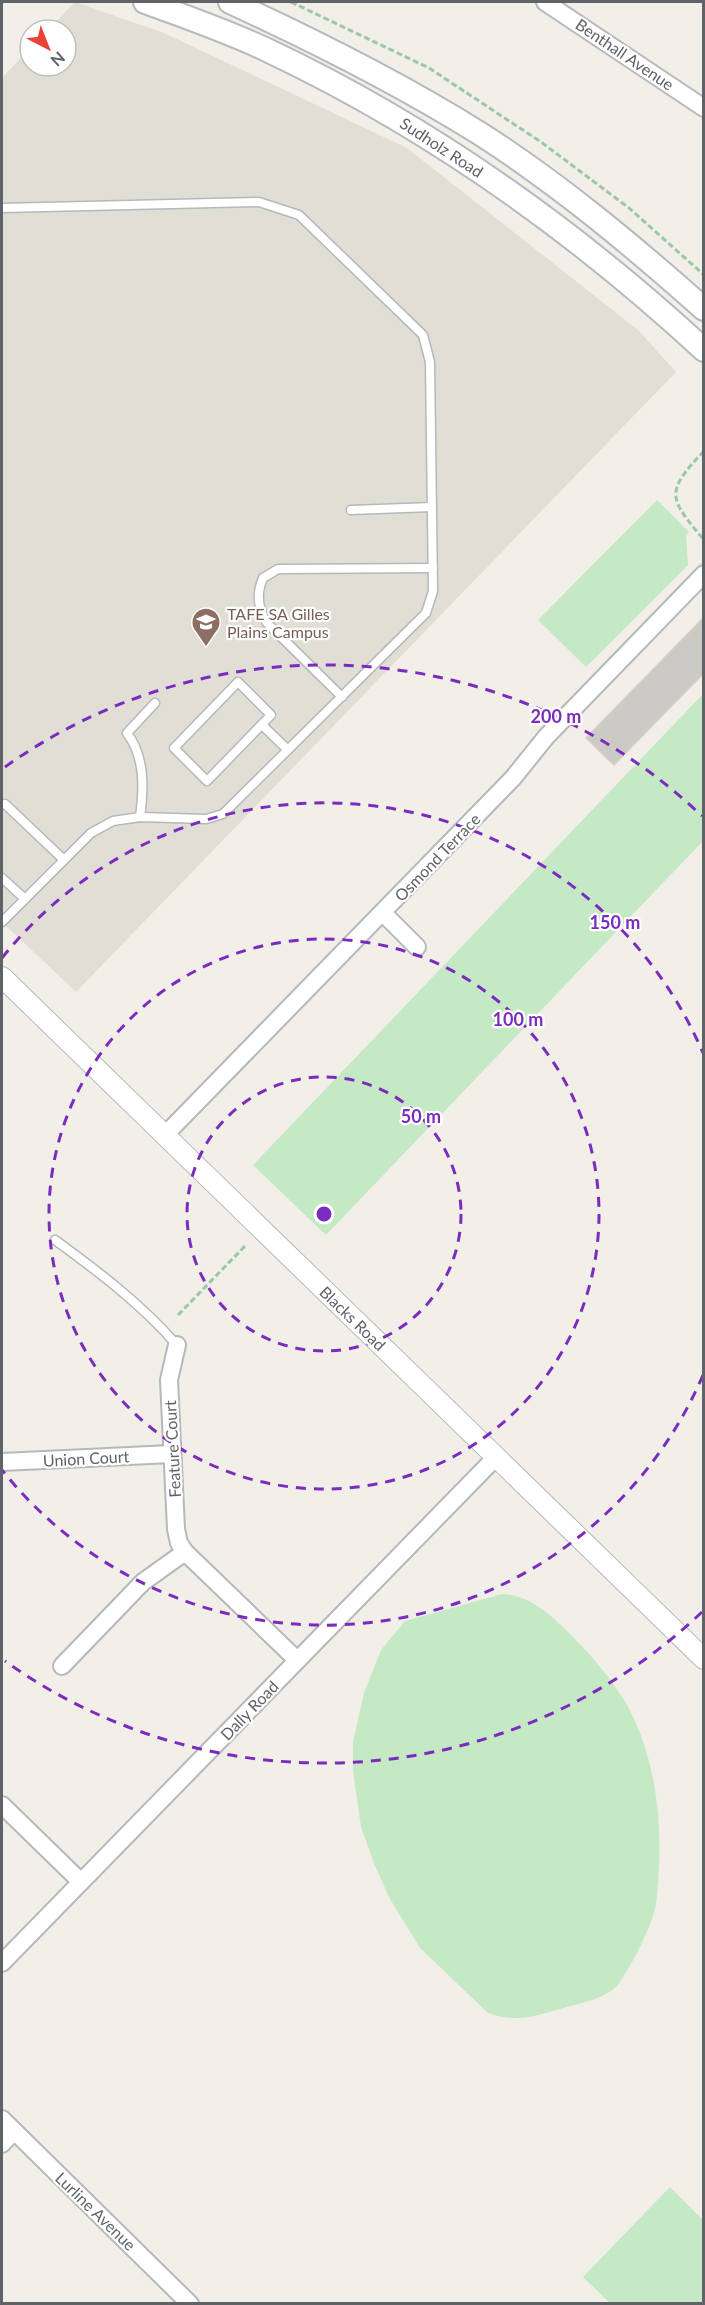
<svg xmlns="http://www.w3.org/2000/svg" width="705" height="2305" font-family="Lato,sans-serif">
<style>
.education{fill:#e1ded6}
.green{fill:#c5e8c5}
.building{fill:#cccac5;stroke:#d6d1c6;stroke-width:1.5}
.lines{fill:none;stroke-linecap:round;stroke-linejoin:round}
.service-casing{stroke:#b5b8bc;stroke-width:11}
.minor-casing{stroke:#b5b8bc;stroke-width:20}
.tertiary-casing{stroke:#b5b8bc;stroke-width:22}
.secondary-casing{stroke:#b6babf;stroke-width:26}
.path{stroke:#9cc7a9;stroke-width:3;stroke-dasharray:6 3;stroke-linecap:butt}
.service{stroke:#fff;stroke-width:8}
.minor{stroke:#fff;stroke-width:16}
.tertiary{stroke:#fff;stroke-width:20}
.secondary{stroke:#fff;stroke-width:22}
.ring{fill:none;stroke:#7b2cbf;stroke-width:3;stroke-dasharray:10 8}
.labels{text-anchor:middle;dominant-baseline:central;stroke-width:4.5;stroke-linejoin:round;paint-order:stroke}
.street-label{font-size:16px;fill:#5f6368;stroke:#fff}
.education-label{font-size:16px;fill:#785e54;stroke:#fff;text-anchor:start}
.centre{fill:#7b2cbf;stroke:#fff;stroke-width:3}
.ring-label{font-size:18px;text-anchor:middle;font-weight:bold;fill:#7b2cbf;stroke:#fff;stroke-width:4.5;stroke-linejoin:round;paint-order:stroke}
</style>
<rect width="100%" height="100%" fill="#f1efe8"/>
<path class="education" d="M 75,2 L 164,33 L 407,148 L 638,330 L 676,372 L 76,992 L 2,922 L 2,78 L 30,48 L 30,66 L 66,66 L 66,30 L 48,30 Z"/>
<g class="green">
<path d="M 657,500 L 689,532 L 686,535 L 688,565 L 586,667 L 538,620 Z"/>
<path d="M 703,694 L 703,841 L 326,1235 L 253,1165 Z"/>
<path d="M 502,1594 C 530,1595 551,1615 570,1634 C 591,1655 612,1679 627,1705 C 656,1758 663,1823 658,1882 C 657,1891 657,1900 655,1909 C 651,1925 643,1940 636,1955 C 630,1965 624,1977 617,1986 C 604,1999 584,2002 567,2007 C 537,2015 519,2024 488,2013 L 420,1948 L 390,1899 L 375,1866 L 361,1827 L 353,1771 L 353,1742 L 364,1693 L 381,1650 L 405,1621 Z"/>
<path d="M 670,2187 L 703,2220 L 703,2303 L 610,2303 L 583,2277 Z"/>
</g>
<path class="building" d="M 704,617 L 704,673 L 614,765 L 586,738 Z"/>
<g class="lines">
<g class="service-casing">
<g id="service">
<path d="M 2,208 L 259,202 L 299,215 L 423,335 L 430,362 L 433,591 L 426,613 L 223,814 L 206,819 L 140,817 L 113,821 L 91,833 L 2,922"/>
<path d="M 351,510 L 432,507"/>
<path d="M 238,682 L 271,715 L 207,781 L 174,748 Z"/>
<path d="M 342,697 L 267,623 C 258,609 256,594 263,578 L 278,569 L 433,568"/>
<path d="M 262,725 L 288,750"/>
<path d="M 5,804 L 64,860"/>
<path d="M 140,817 C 144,788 145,757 127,733 L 155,703"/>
<path d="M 2,878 L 25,899"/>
<path d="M 55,1240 C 99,1272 141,1304 177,1345"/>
</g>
</g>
<g class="minor-casing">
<g id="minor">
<path d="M 545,2 L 704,108"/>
<path d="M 383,913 L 417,947"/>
<path d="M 165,1135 L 513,778 L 546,737 L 704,574"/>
<path d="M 177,1345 L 169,1380 L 176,1529 L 179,1543 L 185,1552 L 297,1660"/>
<path d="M 2,1462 L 171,1454"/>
<path d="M 62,1666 L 143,1582 L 185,1552"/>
<path d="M 2,1805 L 80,1881"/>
<path d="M 2,1963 L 496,1457"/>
<path d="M 2,2119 L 190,2304"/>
<path d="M 2,2144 L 14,2131"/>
</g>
</g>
<g class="tertiary-casing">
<path id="tertiary" d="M 2,977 L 704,1659"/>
</g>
<g class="secondary-casing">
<g id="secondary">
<path d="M 145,2 C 186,17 227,31 267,50 C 428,126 573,229 704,350"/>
<path d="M 230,2 C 315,41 399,83 479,133 C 559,184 633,246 704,309"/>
</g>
</g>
<g class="path">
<path d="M 291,2 L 429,68 L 541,142 L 629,208 L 704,275"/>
<path d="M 704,451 C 664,493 669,498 704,540"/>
<path d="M 178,1315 L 245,1246"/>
</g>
<use href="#service" class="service"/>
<use href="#minor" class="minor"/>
<use href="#tertiary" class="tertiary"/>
<use href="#secondary" class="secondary"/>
</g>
<g class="ring">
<circle cx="324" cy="1214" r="137"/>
<circle cx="324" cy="1214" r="275"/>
<path d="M703 1375A412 412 0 0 1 2 1470M2 958A412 412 0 0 1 703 1053"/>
<path d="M702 1612A549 549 0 0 1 5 1661M5 767A549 549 0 0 1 702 816"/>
</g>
<defs>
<g id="university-pin" transform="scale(1.5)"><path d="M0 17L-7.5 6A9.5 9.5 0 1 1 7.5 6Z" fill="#8d6e63" stroke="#fff"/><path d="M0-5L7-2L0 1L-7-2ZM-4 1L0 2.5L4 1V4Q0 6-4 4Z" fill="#fff"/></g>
</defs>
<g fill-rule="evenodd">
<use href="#university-pin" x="206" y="622"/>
</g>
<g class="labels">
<g class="street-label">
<text transform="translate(625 54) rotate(34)">Benthall Avenue</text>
<text transform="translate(442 147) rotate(33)">Sudholz Road</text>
<text transform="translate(437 857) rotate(-46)">Osmond Terrace</text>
<text transform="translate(353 1318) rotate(44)">Blacks Road</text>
<text transform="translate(172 1449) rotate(-93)">Feature Court</text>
<text transform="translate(86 1458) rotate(-3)">Union Court</text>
<text transform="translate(249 1710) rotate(-46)">Dally Road</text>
<text transform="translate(96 2211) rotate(44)">Lurline Avenue</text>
</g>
<g class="education-label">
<text x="227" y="613">TAFE SA Gilles<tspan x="227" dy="18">Plains Campus</tspan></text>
</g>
</g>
<circle cx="324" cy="1214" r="9" class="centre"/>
<g class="ring-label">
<text x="556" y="723">200 m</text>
<text x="615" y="929">150 m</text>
<text x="518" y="1026">100 m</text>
<text x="421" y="1123">50 m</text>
</g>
<rect width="705" height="2305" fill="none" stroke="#5f6368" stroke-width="6"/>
<g transform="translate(48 48) rotate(138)"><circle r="28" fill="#ffffff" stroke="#bfc1c3" stroke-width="1.5"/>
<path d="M0-4.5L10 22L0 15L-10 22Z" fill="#ea4335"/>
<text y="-9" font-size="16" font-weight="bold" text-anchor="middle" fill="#5f6368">N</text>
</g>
</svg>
